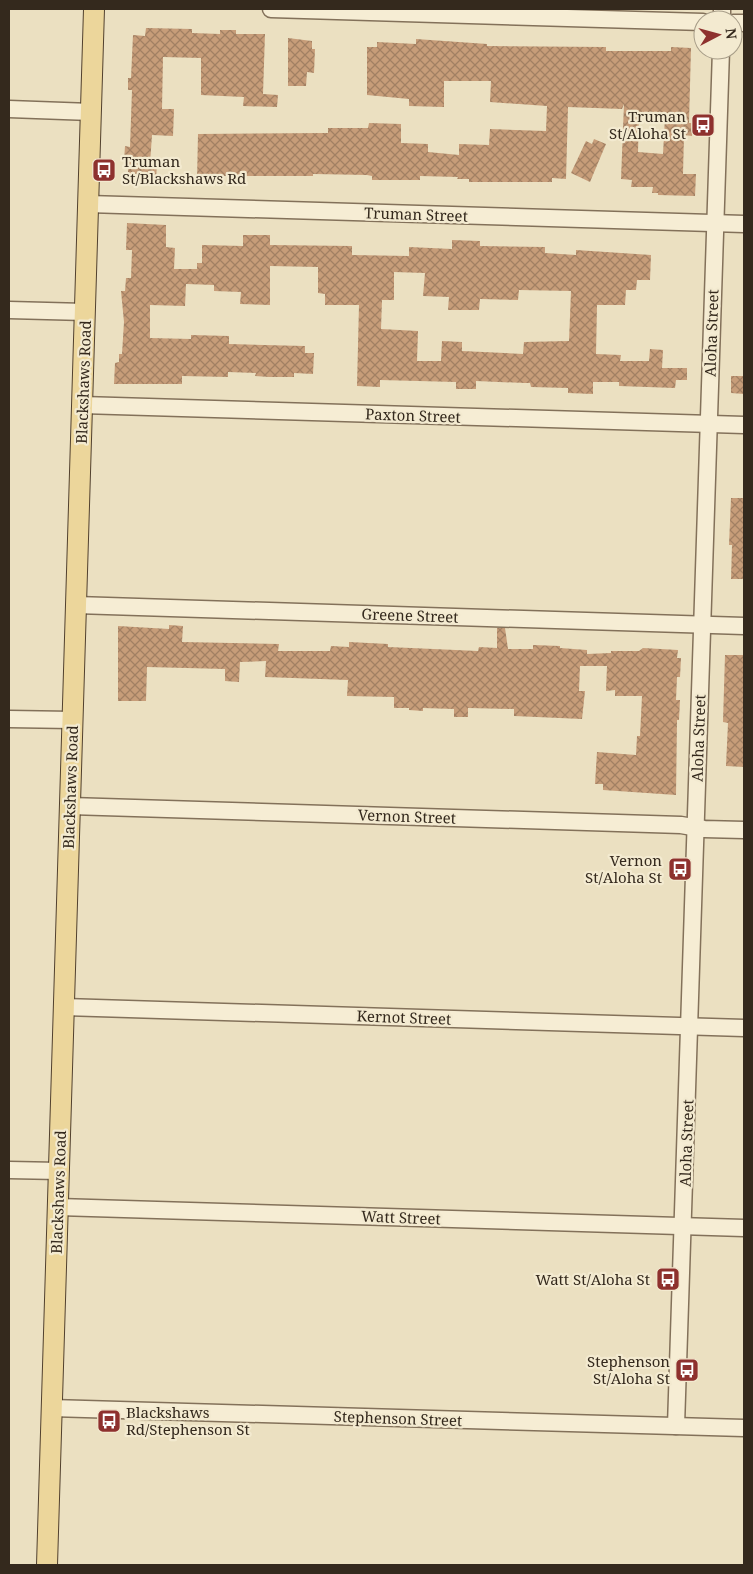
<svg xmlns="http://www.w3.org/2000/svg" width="753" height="1574" font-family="'Noto Serif',serif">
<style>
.building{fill:url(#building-cross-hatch);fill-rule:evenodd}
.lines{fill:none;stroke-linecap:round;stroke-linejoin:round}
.minor-casing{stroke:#83715a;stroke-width:19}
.major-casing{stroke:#51402e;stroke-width:22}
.minor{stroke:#f6edd4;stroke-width:16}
.major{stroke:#ecd69b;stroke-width:20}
.labels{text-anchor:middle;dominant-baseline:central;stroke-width:4.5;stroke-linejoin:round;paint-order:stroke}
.poi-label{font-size:15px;fill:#34291d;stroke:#f3ead0;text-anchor:end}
.street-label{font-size:15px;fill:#34291d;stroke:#f3ead0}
</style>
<defs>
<pattern id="building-cross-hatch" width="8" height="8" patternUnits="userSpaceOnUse" patternTransform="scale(1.25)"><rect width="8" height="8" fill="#c79d79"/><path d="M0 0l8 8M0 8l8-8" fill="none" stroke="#a28063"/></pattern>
</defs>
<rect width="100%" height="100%" fill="#ebe0c1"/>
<g class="building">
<path d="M 146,28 L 192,29 L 192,33 L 220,34 L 220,30 L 236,30 L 236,34 L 265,34 L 263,94 L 278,95 L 277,107 L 243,106 L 244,97 L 201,95 L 201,58 L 163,57 L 162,109 L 174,109 L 173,136 L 152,135 L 150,164 L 157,165 L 156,178 L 128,177 L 128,162 L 124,161 L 125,146 L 130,147 L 132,90 L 128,90 L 128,78 L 131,78 L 133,35 L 145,36 Z"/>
<path d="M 288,38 L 312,41 L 312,49 L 315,49 L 314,73 L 307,72 L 306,86 L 288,86 Z"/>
<path d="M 416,39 L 487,44 L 487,46 L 606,47 L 606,51 L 671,51 L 671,47 L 691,48 L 689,123 L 693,123 L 692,136 L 684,135 L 683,174 L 696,174 L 695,196 L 658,195 L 658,193 L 652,193 L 653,187 L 631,187 L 632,180 L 621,179 L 624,104 L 622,109 L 568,107 L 566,179 L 552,178 L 552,182 L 469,182 L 469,179 L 457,179 L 458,177 L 420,176 L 420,180 L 372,180 L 372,176 L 367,175 L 313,174 L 313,176 L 222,176 L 222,180 L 197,180 L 198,134 L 328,133 L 328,128 L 368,128 L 369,123 L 401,124 L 401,143 L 428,144 L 428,152 L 459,155 L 459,144 L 489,145 L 490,129 L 546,131 L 547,106 L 490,102 L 491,81 L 444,81 L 444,107 L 409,106 L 409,99 L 367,95 L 367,47 L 377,47 L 377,42 L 416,44 ZM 639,116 L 665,117 L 663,154 L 638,152 Z"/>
<path d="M 594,139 L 606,144 L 590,182 L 571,173 L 586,141 L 592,144 Z"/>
<path d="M 127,223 L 166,225 L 166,247 L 175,248 L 174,269 L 197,269 L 197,263 L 202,263 L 202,245 L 243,246 L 243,235 L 270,235 L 270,245 L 352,246 L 352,255 L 409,256 L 409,247 L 452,249 L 452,240 L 480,241 L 480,246 L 545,247 L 545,253 L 576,255 L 576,250 L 651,255 L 650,280 L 637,280 L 636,290 L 626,290 L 625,305 L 597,305 L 596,354 L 621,355 L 620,361 L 649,361 L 650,349 L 663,350 L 662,368 L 687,368 L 687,380 L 676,380 L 675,388 L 619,386 L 619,382 L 593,382 L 593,394 L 568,393 L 568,388 L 531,387 L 530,383 L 525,383 L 476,381 L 476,389 L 456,389 L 456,382 L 380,380 L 380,387 L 357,386 L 359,305 L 325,305 L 325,294 L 318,293 L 318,267 L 270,266 L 270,305 L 240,304 L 241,292 L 214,291 L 214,285 L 186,284 L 185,306 L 150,305 L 150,338 L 191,339 L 191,335 L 229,336 L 229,344 L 305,346 L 305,353 L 314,353 L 313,374 L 294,373 L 294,377 L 269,377 L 255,376 L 256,373 L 228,372 L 228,377 L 182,376 L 182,384 L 114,384 L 115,363 L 119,362 L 119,354 L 122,354 L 124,322 L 121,291 L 125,291 L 126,278 L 131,278 L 132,250 L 126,250 ZM 394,272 L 425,273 L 423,296 L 449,297 L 448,310 L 479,310 L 480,299 L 518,300 L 519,290 L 571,291 L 569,341 L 524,342 L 523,354 L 462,351 L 462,342 L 442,341 L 441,361 L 417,361 L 418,331 L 381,329 L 382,300 L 394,300 Z"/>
<path d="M 731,376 L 744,376 L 744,394 L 731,393 Z"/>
<path d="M 731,498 L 744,498 L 744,579 L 731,579 L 732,545 L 729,545 Z"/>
<path d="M 169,625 L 183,626 L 182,642 L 279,644 L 278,651 L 330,651 L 331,646 L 349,647 L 349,642 L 388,644 L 388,647 L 411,648 L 478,651 L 479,647 L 497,648 L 497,628 L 505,628 L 508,649 L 533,649 L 533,645 L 560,646 L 560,648 L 587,650 L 587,654 L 611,653 L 611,651 L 639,651 L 643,648 L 678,650 L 677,658 L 681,658 L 680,677 L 677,677 L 676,700 L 680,700 L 679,720 L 677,720 L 676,795 L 603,790 L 603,784 L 595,784 L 597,752 L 636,755 L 637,736 L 640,736 L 642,696 L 615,696 L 615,690 L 606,691 L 607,666 L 580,666 L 579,691 L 585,691 L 582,719 L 514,716 L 514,709 L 468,708 L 468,717 L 454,717 L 454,709 L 423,708 L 423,711 L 409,710 L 409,708 L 394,708 L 394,697 L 347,696 L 348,680 L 265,677 L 266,661 L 240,662 L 239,682 L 225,681 L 225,669 L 147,667 L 146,701 L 118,701 L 118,626 L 169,629 Z"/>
<path d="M 725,655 L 744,655 L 744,767 L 726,766 L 728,723 L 723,722 Z"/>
</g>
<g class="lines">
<g class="minor-casing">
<g id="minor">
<path d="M 271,9 L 703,22"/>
<path d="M 722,20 L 722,9"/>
<path d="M 733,23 L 744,23"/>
<path d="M 9,109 L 91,112"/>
<path d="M 88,204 L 744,224"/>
<path d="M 9,310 L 85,312"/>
<path d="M 82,405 L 744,425"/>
<path d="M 76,605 L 744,626"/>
<path d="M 9,719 L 72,720"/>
<path d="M 70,806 L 681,825 L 704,829 L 744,830"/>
<path d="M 64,1007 L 744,1028"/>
<path d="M 9,1170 L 59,1171"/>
<path d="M 58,1207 L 744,1228"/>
<path d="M 51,1408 L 744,1428"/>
<path d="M 676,1426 L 721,50"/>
</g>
</g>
<g class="major-casing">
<path id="major" d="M 47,1565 L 94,9"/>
</g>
<use href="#minor" class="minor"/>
<use href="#major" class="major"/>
</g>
<defs>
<g id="bus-square" transform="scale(1.25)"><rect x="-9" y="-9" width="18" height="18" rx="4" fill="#8e312e" stroke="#f3ead0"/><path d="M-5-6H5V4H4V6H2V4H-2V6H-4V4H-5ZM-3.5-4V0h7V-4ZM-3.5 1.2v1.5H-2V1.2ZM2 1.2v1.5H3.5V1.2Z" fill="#fff"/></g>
</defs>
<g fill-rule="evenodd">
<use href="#bus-square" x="703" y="125"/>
<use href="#bus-square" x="104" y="170"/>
<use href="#bus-square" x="680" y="869"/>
<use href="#bus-square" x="668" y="1279"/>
<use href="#bus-square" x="687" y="1370"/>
<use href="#bus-square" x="109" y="1421"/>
</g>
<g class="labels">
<g class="poi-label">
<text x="686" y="116">Truman<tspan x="686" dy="17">St/Aloha St</tspan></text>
<text x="122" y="161" text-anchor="start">Truman<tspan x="122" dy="17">St/Blackshaws Rd</tspan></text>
<text x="662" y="860">Vernon<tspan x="662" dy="17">St/Aloha St</tspan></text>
<text x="650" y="1279">Watt St/Aloha St</text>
<text x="670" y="1361">Stephenson<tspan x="670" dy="17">St/Aloha St</tspan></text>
<text x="126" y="1412" text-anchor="start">Blackshaws<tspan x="126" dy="17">Rd/Stephenson St</tspan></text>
</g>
<g class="street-label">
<text transform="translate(416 214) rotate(2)">Truman Street</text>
<text transform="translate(711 333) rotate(-88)">Aloha Street</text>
<text transform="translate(83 382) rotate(-88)">Blackshaws Road</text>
<text transform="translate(413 415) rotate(2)">Paxton Street</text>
<text transform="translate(410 615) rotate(2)">Greene Street</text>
<text transform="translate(698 738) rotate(-88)">Aloha Street</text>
<text transform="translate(70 787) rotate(-88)">Blackshaws Road</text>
<text transform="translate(407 816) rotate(2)">Vernon Street</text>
<text transform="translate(404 1017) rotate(2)">Kernot Street</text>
<text transform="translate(686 1143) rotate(-88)">Aloha Street</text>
<text transform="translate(58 1192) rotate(-88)">Blackshaws Road</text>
<text transform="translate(401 1217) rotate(2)">Watt Street</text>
<text transform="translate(398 1418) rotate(2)">Stephenson Street</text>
</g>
</g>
<rect width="753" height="1574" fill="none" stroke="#34291d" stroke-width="20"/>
<g transform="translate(718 35) rotate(84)"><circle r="24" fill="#f3ead0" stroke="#a79d88"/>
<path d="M0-4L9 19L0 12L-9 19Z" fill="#8e312e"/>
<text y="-8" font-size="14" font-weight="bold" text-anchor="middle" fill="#34291d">N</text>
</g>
</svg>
